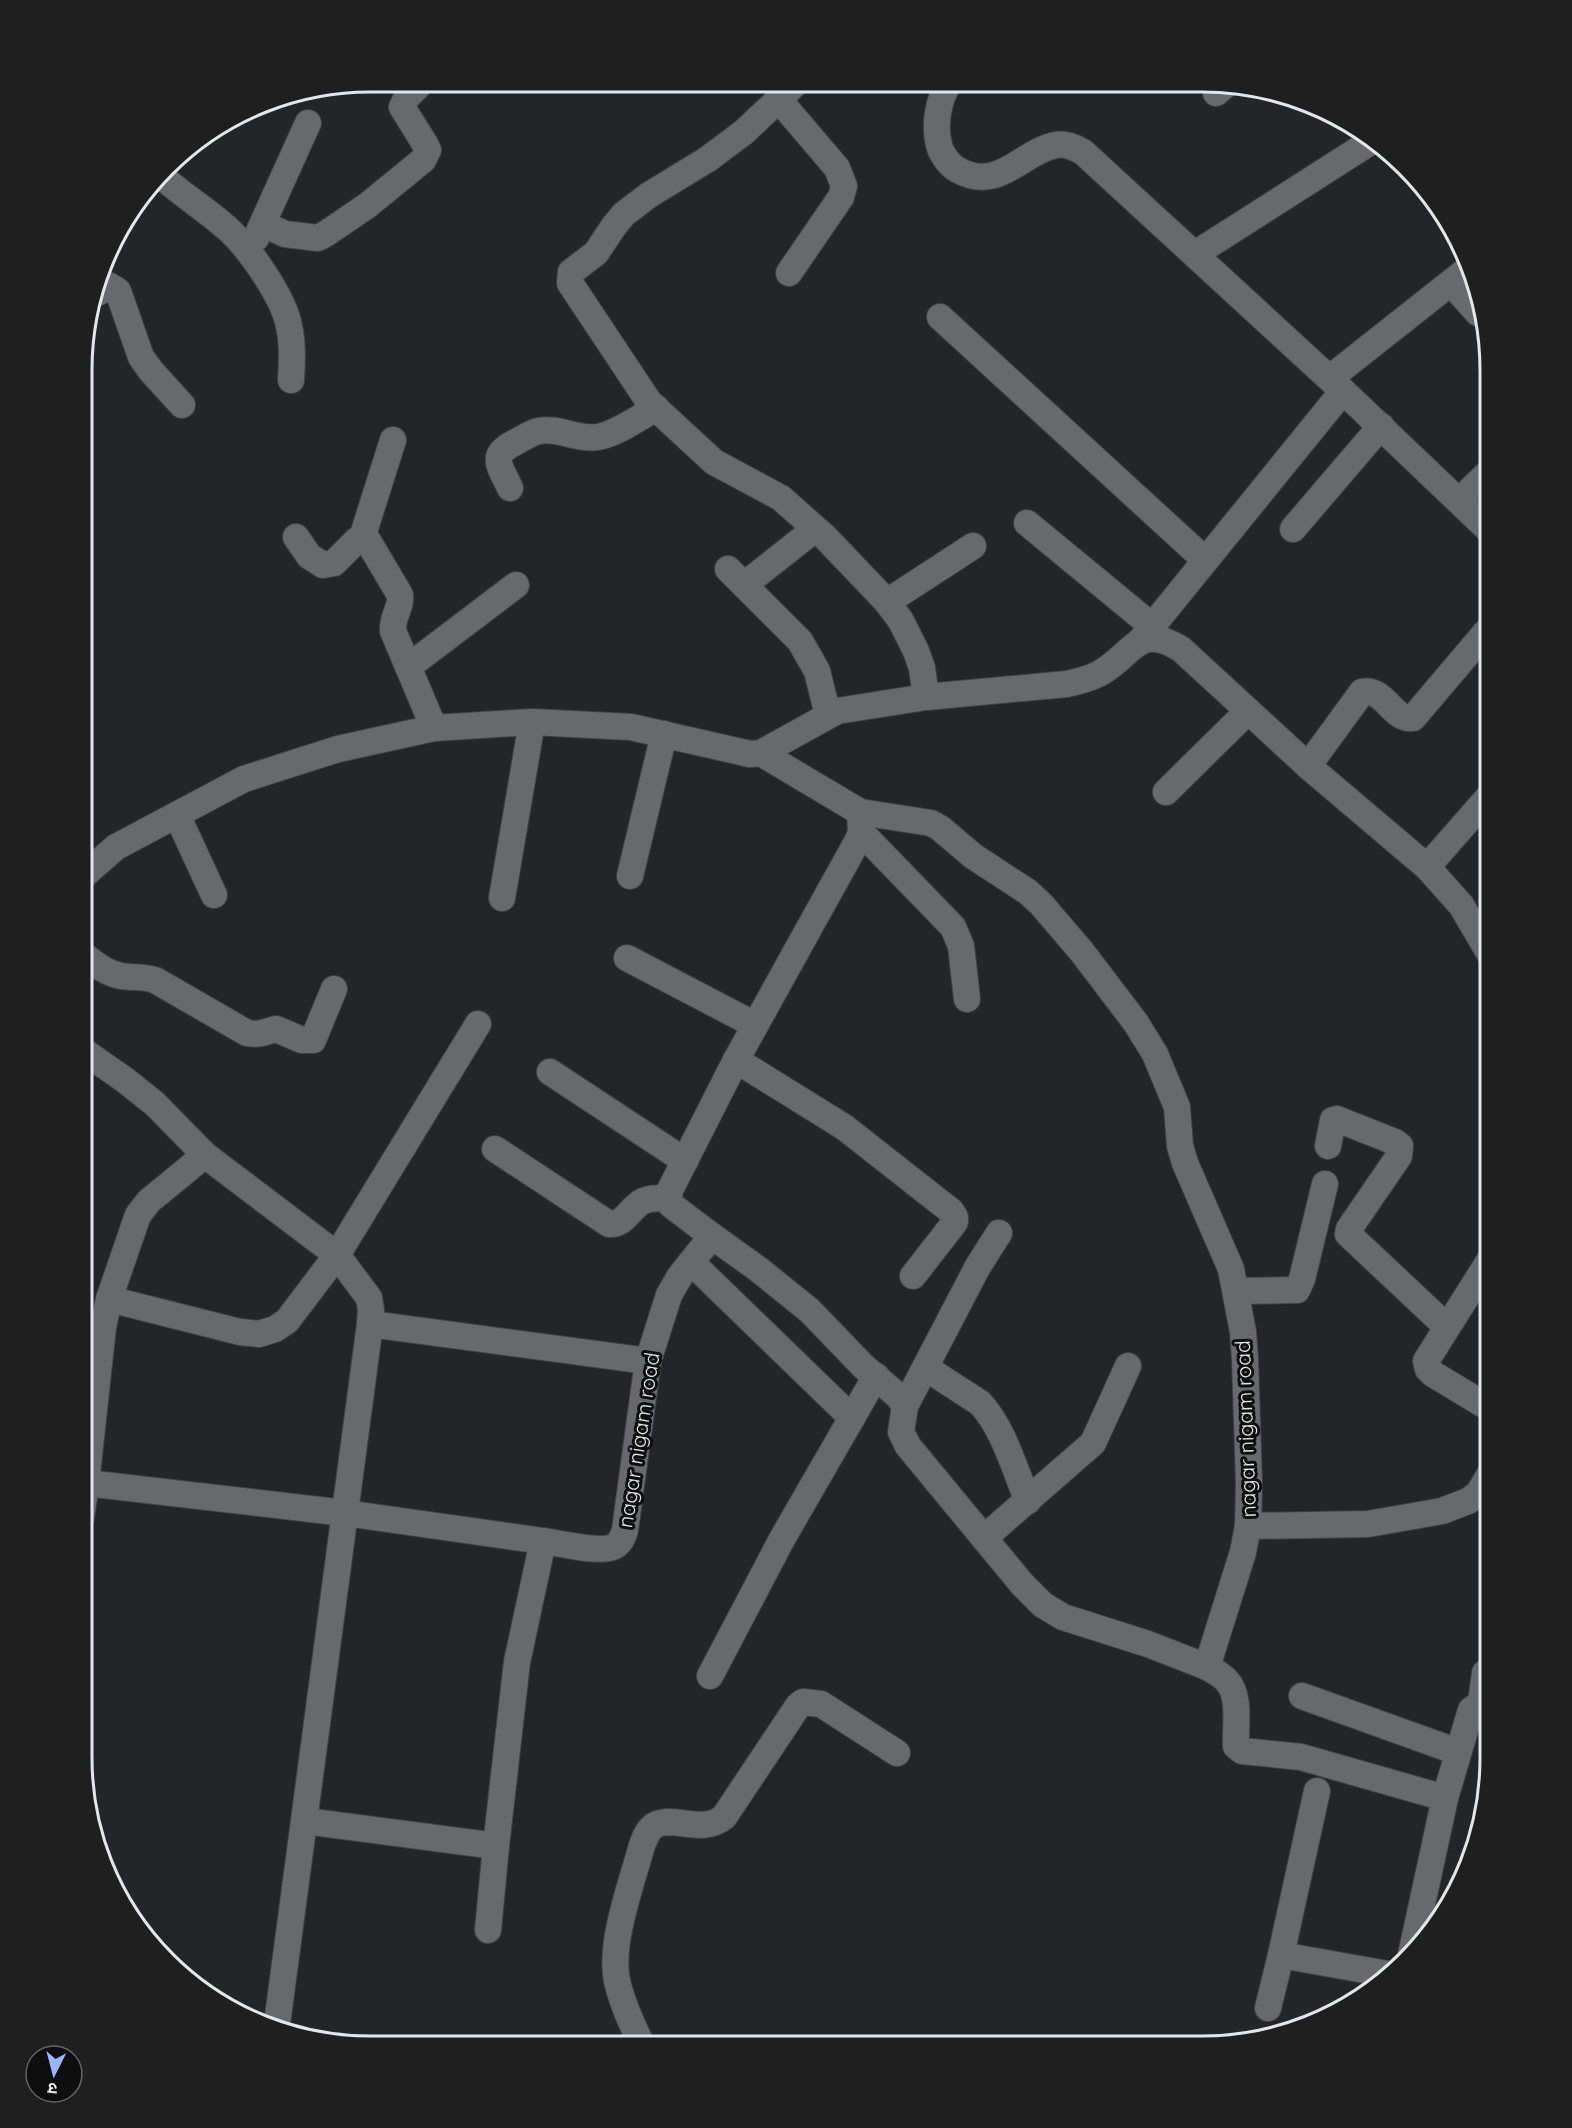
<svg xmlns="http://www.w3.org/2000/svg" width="1572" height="2128" font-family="Quicksand,'Noto Sans Devanagari',sans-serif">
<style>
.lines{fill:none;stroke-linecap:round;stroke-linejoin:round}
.minor-casing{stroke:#414244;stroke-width:28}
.minor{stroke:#68696d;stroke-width:26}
.labels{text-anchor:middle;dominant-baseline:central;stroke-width:6;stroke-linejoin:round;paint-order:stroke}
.street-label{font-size:21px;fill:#e5e6e8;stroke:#0e0e0f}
.rim{fill:none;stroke:#e5e6e8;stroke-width:3}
</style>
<rect width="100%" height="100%" fill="#242528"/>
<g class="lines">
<g class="minor-casing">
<g id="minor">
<path d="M 797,82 L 744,132 L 708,159 L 649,195 L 624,214 L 614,226 L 596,253 L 571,272 L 570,283 L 649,402 L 714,462 L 781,498 L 825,537 L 887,602 L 901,621 L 916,651 L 922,668 L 926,697"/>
<path d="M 949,83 C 938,100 934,125 939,145 C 941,154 950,166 958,170 C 999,193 1022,151 1056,145 C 1066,143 1075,148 1083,152 L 1343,391 L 1491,532"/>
<path d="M 1216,93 L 1228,83"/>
<path d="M 779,100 L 837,168 L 844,186 L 841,197 L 789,273"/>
<path d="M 160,175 C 182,195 207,210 229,230 C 249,248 284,298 289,326 C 293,344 292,362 291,380"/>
<path d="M 263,224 L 285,234 L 318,238 L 327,233 L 368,205 L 423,160 L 428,150 L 425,144 L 402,107 L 407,97 L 423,81"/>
<path d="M 256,238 L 308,123"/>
<path d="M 1195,254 L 1375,139"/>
<path d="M 1451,283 L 1478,313"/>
<path d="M 97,293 L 110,286 L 118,291 L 141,357 L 151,371 L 182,405"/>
<path d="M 940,317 L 1205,560"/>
<path d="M 1330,378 L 1468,269"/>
<path d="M 510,488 C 501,467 488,456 514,443 C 522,439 530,433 539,431 C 558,427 578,440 598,437 C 616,434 640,417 656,408"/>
<path d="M 1459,501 L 1491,470"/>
<path d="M 1027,523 L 1152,626"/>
<path d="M 1293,529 L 1381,426"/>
<path d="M 296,537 L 309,556 L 323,565 L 334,563 L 357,540 L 362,538 L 368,541 L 400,595 C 402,608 392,615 393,631 L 434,728"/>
<path d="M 362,538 L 393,440"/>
<path d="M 728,569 L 800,641 L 817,671 L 828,715"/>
<path d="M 744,585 L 815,529"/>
<path d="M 887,602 L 973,546"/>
<path d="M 1141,640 L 1343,391"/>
<path d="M 408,667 L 516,585"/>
<path d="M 1308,766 L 1362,692 C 1385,687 1392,721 1413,718 L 1486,632"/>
<path d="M 1166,792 L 1248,711"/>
<path d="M 177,815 L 214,895"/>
<path d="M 861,832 L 953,927 L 961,946 L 967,999"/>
<path d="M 1427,867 L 1491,794"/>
<path d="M 83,876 L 116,847 L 244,779 L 338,749 L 434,728 L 532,722 L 631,727 L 750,754 L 761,753 L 837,711 L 926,697 L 1067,684 C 1079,681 1091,679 1102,672 C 1135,652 1138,623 1181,649 L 1308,766 L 1427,867 L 1461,905 L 1491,956"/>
<path d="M 630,876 L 664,734"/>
<path d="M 502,898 L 532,722"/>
<path d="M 82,954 C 94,963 105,973 121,976 C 132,978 143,976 155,980 L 247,1033 C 259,1035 265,1032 276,1029 L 302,1040 L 313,1040 L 334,989"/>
<path d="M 627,958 L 755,1025"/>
<path d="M 82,1050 L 125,1080 L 155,1104 L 205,1155 L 337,1255 L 369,1298 L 371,1310 L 370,1324"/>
<path d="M 736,1060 L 844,1127 L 951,1211 L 955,1217 L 955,1222 L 913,1276"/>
<path d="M 550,1072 L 685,1161"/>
<path d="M 1328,1146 L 1333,1120 L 1337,1119 L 1395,1142 L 1400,1146 L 1399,1156 L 1349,1229 L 1348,1234 L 1447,1327"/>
<path d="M 495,1149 L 609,1224 C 624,1225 628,1211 640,1203 C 648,1197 660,1199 669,1198"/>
<path d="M 712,1236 L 671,1205 L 669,1198 L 670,1190 L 736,1060 L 858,840 L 861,832 L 860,812"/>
<path d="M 691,1262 L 852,1418"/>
<path d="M 1236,1291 L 1297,1290 L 1302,1279 L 1325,1184"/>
<path d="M 109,1299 L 138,1215 L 149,1201 L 205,1155"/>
<path d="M 926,1368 L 980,1403 C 1004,1429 1014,1468 1028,1501"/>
<path d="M 905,1406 L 977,1268 L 999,1233"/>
<path d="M 1491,1409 L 1433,1374 L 1428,1369 L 1426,1361 L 1491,1258"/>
<path d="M 86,1483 L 103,1327 L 109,1299 L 240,1332 L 259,1334 L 275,1329 L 287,1321 L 337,1255 L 478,1024"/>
<path d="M 81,1518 L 86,1483 L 345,1513 L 543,1541 L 517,1662 L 496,1846 L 305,1821"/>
<path d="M 1248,1526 L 1368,1524 L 1442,1511 L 1468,1501 L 1478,1494 L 1490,1474"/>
<path d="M 984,1538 L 1093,1443 L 1128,1366"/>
<path d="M 543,1541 C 559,1543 602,1554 615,1546 C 621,1542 623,1537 625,1530 L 648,1361 L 669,1295 L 680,1276 L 712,1236 L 758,1269 L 809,1310 L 864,1367 L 898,1396 L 905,1406 L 901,1432 L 908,1446 L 1022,1584 L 1043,1605 L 1063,1617 L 1148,1644 L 1207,1667 L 1243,1552 L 1248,1526 L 1249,1483 L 1245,1359 L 1243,1332 L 1231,1269 L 1185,1163 L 1180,1146 L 1177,1107 L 1155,1054 L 1136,1023 L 1082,952 L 1041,904 L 1028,892 L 973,856 L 940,828 L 931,823 L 860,812 L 761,753"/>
<path d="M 1207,1667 C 1214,1671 1222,1675 1227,1681 C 1241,1696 1235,1726 1236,1746 L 1242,1751 L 1301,1757 L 1445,1798"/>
<path d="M 710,1676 L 782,1539 L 876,1376"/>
<path d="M 1302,1696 L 1458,1752"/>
<path d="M 1481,1703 L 1485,1673 L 1490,1669"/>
<path d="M 1317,1791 L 1281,1955 L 1393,1975"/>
<path d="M 488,1930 L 496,1846"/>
<path d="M 1411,1955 L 1445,1798 L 1471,1710 L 1481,1703 L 1490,1703"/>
<path d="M 1268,2008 L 1281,1955"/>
<path d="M 277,2024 L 370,1324 L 648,1361"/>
<path d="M 642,2045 C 632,2025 622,2003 617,1981 C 609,1942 632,1883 642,1845 C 645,1838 648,1829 655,1825 C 674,1815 702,1835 724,1817 L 798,1706 L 803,1702 L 821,1704 L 897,1753"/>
</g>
</g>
<use href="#minor" class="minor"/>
</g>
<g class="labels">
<g class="street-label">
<text transform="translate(1245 1429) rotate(-92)">nagar nigam road</text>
<text transform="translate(638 1440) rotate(-81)">nagar nigam road</text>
</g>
</g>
<path d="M0 0H1572V2128H0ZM370 92H1202A278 278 0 0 1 1480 370V1758A278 278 0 0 1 1202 2036H370A278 278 0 0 1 92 1758V370A278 278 0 0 1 370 92Z" fill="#1f1f20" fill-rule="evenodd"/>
<path class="rim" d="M370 92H1202A278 278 0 0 1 1480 370V1758A278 278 0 0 1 1202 2036H370A278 278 0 0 1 92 1758V370A278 278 0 0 1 370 92Z"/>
<g transform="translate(54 2074) rotate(186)"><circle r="28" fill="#0e0e0f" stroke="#646466" stroke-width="1.5"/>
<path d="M0-4.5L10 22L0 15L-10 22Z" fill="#9eb4fd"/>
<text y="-9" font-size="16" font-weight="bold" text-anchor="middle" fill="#e5e6e8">उ</text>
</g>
</svg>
